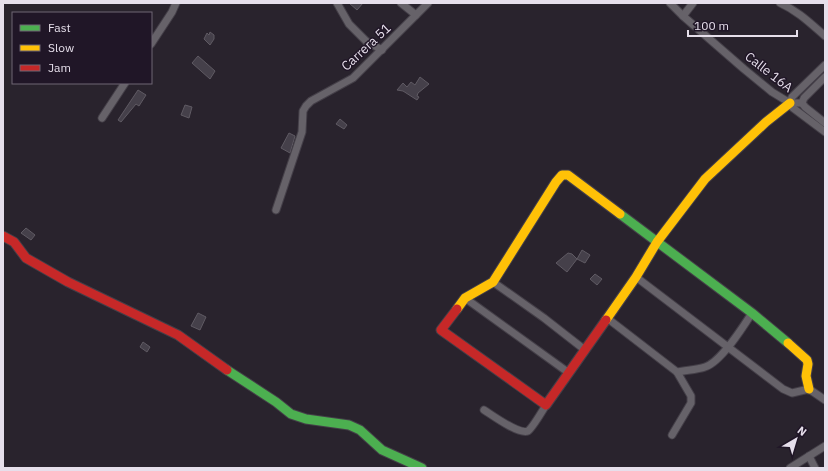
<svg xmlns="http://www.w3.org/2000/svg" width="828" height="471" font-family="'IBM Plex Sans',sans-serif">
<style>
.building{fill:#45404a;stroke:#5f5a63}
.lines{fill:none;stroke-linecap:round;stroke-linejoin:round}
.street-casing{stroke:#443f48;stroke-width:9}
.fast-casing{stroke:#443f48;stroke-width:11}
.slow-casing{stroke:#443f48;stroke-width:11}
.jam-casing{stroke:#443f48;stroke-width:11}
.street{stroke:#666269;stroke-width:7}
.fast{stroke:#4caf50;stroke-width:9}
.slow{stroke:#ffc107;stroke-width:9}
.jam{stroke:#c62828;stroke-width:9}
.labels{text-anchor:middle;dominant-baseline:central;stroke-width:3;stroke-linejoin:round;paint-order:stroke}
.street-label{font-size:13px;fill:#e6dfeb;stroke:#201627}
</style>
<rect width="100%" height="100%" fill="#29232d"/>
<g class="building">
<path d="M 349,3 L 363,3 L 357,10 Z"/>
<path d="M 210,32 L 214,35 L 214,39 L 210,45 L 204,39 L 207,33 L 209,35 Z"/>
<path d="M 198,56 L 215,71 L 210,79 L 192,63 Z"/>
<path d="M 420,77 L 429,84 L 418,93 L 417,96 L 419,97 L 417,100 L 403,91 L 397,90 L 403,83 L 407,87 L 411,82 L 415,85 Z"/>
<path d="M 138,90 L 146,95 L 139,106 L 136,104 L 121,122 L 118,120 Z"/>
<path d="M 185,105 L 192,107 L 189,118 L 181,115 Z"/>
<path d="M 340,119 L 347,125 L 344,129 L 336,124 Z"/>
<path d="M 289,133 L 295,136 L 290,153 L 281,148 Z"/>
<path d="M 26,228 L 35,235 L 31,240 L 21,233 Z"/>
<path d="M 582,250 L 590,255 L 585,263 L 577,259 Z"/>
<path d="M 568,253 L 572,254 L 577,259 L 567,272 L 556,263 Z"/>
<path d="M 595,274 L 602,279 L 597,285 L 590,279 Z"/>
<path d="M 198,313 L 206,317 L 200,330 L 191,326 Z"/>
<path d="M 143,342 L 150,347 L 147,352 L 140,347 Z"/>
</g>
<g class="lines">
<g class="street-casing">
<g id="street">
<path d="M 337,3 L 349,24 L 366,41 L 382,50"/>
<path d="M 401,3 L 416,15"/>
<path d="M 670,3 L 683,16 L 744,69 L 772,92 L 790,103 L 802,103"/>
<path d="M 780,3 C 798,11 811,24 825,36"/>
<path d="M 683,16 L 693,3"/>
<path d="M 151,44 L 172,12 L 176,3"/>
<path d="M 825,65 L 792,97 L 790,103 L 793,108 L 825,132"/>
<path d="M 802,103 L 804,98 L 825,77"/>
<path d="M 802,103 L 805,107 L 825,123"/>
<path d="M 102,118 L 125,83"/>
<path d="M 276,210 L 302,132 L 303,111 L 306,106 L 311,101 L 353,78 L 428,3"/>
<path d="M 636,277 L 783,389 L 792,393 L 809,389 L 825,400"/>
<path d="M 493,282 L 544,318 L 585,350"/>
<path d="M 465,298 L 569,373"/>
<path d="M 607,318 L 677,372 L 691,396 L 691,403 L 672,435"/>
<path d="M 677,372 C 686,370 697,370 705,367 C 721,362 743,327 752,313"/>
<path d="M 484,410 C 492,415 519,435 528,431 C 532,428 543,410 546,405"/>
<path d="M 809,456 L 815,468"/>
<path d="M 790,468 L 825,446"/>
</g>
</g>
<g class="fast-casing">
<g id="fast">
<path d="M 620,214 L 752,313 L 788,343"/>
<path d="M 227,370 L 276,402 L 291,414 L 306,419 L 349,425 L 360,430 L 382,450 L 422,468"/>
</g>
</g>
<g class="slow-casing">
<g id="slow">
<path d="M 457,309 L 465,298 L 493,282 L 556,182 L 562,175 L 568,175 L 620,214"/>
<path d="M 606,320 L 636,277 L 657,242 L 705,179 L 766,122 L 790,103"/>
<path d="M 788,343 L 807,360 L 808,364 L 806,376 L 809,389"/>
</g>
</g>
<g class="jam-casing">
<g id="jam">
<path d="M 3,236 L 14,242 L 26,258 L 68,282 L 178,335 L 227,370"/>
<path d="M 457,309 L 441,330 L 546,405 L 606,320"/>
</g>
</g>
<use href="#street" class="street"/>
<use href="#fast" class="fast"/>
<use href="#slow" class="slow"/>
<use href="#jam" class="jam"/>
</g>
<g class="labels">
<g class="street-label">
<text transform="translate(366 47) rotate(-43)">Carrera 51</text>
<text transform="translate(769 72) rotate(38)">Calle 16A</text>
</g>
</g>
<rect width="828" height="471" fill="none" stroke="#e6dfeb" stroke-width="8"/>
<rect x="12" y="12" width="140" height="72" fill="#201627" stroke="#6f6675"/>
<rect x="20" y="25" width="20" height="6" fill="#4caf50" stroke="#6f6675"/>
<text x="48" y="32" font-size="12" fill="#e6dfeb">Fast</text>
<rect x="20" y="45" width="20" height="6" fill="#ffc107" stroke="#6f6675"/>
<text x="48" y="52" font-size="12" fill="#e6dfeb">Slow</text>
<rect x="20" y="65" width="20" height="6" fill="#c62828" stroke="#6f6675"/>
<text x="48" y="72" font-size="12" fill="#e6dfeb">Jam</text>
<g transform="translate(796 439) rotate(38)" stroke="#201627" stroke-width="3" paint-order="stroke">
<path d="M0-3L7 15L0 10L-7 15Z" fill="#e6dfeb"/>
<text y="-6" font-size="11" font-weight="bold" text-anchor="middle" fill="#e6dfeb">N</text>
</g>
<path d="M688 30v6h109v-6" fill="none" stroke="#e6dfeb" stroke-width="2"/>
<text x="694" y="30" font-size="12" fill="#e6dfeb" stroke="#201627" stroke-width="3" paint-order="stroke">100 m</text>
</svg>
